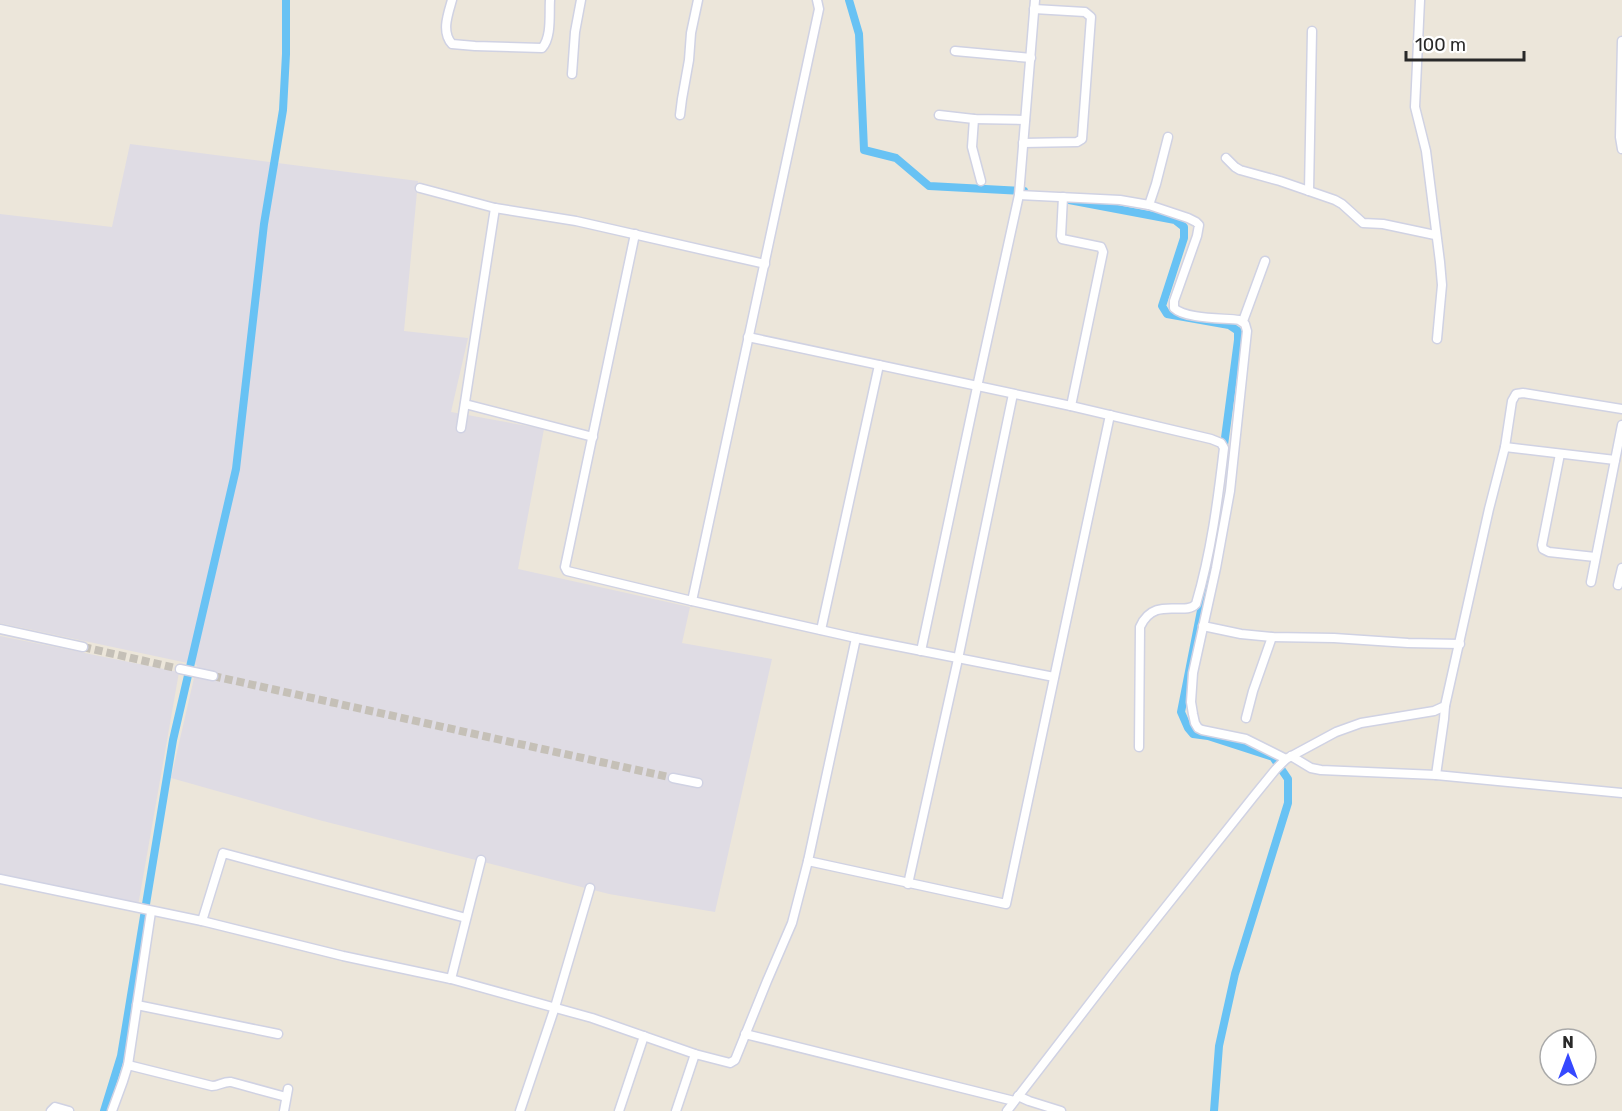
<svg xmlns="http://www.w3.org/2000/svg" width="1622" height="1111" font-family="Rubik,sans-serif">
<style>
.industrial{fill:#dfdce4}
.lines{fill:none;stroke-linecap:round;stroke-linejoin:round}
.canal{stroke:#68c2f4;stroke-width:8}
.minor-tunnel{stroke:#c5c0b7;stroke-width:8;stroke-dasharray:8 4;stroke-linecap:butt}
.minor-casing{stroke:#d0d2e3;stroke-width:11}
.minor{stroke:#fff;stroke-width:8}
</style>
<rect width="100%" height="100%" fill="#ece6da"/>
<g class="industrial">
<path d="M 130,144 L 418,181 L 404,331 L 468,338 L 451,412 L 544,429 L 518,569 L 690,607 L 682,643 L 772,659 L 715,912 L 609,894 L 319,820 L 171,778 L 197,665 L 0,623 L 0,214 L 112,227 Z"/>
<path d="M 0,636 L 179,672 L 138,906 L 0,876 Z"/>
</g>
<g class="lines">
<g class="canal">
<path d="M 849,0 L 859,34 L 864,150 L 896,158 L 929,186 L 1024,191"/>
<path d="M 1069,200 L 1175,220 L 1184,227 L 1184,238 L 1162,306 L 1167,314 L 1229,325 L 1238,331 L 1238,340 L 1223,453"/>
<path d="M 1208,570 L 1205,590 L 1181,712 L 1188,728 L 1193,734 L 1208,736 L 1273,757 L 1288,779 L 1288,803 L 1235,974 L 1219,1046 L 1214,1111"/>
<path d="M 104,1111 L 121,1056 L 173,740 L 236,469 L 264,224 L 283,110 L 286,54 L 286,0"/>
</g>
<g class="minor-tunnel">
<path d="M 83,647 L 180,669"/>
<path d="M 213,676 L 673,778"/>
</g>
<g class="minor-casing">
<g id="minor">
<path d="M 452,0 C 448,14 441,32 452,44 L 475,46 L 542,48 C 552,37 549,14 550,0"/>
<path d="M 1420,0 L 1415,107 L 1426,151 L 1440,262 L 1442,285 L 1437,339"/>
<path d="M 1622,41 L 1620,137 L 1622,149"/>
<path d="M 955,51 L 1031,58"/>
<path d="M 572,74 L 575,32 L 581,0"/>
<path d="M 680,115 L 682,99 L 689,60 L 691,33 L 698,0"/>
<path d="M 939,115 L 974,119 L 1025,120"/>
<path d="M 974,119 L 972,147 L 981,181"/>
<path d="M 1023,143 L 1077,142 L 1082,139 L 1091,17 L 1085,12 L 1034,9"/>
<path d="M 1226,158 L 1235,167 L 1240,170 L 1280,181 L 1335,200 L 1342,204 L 1363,223 L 1383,224 L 1435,235"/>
<path d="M 420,188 L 495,208 L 576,221 L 765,264"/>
<path d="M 1309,191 L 1312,31"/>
<path d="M 1019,195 L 1120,200 L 1149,205 L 1188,218 L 1196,222 L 1199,225 L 1197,236 L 1174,301 L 1174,308 C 1185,319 1223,318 1239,320 L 1245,324 L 1247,331 L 1230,491 L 1216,568 L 1193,673 L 1191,702 L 1193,714 L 1195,723 L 1198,728 L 1202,730 L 1246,739 L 1286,759"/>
<path d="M 1063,197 L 1061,236 L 1062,239 L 1101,247 L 1103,252 L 1071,406"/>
<path d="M 1149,205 L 1156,184 L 1168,137"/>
<path d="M 635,234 L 565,567 L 567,571 L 692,601 L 856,638 L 1054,677"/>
<path d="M 1243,321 L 1265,261"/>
<path d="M 748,337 L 1071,406 L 1211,439 L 1221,443 L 1224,448 C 1218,500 1211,553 1196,604 C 1185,617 1154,595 1140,627 L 1139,747"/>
<path d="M 465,404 L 593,437"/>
<path d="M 461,428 L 495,208"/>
<path d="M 1505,447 L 1615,460"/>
<path d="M 1560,454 L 1542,545 L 1543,549 L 1549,552 L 1595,557"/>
<path d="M 1591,582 L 1622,425"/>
<path d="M 1618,585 L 1622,568"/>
<path d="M 692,601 L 819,9 L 817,0"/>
<path d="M 1203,626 L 1241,634 L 1272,637 L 1334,638 L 1408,643 L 1460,644"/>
<path d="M 0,629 L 83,647"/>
<path d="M 821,630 L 879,365"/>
<path d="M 921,651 L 977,387 L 1019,195 L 1035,0"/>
<path d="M 180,669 L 213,676"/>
<path d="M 1246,718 L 1253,691 L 1272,637"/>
<path d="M 1291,756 L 1311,768 L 1321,770 L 1436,775 L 1622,793"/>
<path d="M 1436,775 L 1444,719 L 1445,706"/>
<path d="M 673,778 L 698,783"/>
<path d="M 808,861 L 1006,904 L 1110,415"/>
<path d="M 0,879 L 202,921 L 343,956 L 451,979 L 592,1018 L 695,1054 L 730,1063 L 735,1060 L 767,981 L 792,923 L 808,861 L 856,638"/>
<path d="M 908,884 L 958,659 L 1013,394"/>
<path d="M 202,921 L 223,853 L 466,918"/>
<path d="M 451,979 L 481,860"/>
<path d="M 137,1005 L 278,1034"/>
<path d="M 745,1034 L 1014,1101"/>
<path d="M 128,1065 L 212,1086 C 219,1086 224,1081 231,1082 L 286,1097"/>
<path d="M 1018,1096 L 1029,1101 L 1061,1111"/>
<path d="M 51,1111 L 55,1107 L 69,1111"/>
<path d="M 112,1111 L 123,1081 L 128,1065 L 151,912"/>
<path d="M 284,1111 L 288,1089"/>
<path d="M 520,1111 L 555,1007 L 590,888"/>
<path d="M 619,1111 L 644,1036"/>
<path d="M 676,1111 L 695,1054"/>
<path d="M 1007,1111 L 1114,972 L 1254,796 L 1276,769 L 1286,759 L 1336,732 L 1361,723 L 1434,711 L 1445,706 L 1489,509 L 1505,447 L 1512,401 L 1516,394 L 1523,393 L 1622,409"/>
</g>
</g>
<use href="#minor" class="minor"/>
</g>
<g transform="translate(1568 1057)"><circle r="28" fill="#ffffff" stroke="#a9a9a9" stroke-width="1.5"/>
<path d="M0-4.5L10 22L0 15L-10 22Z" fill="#3548ff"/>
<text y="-9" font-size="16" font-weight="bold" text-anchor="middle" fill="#292929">N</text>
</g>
<path d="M1406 51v9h118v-9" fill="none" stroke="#292929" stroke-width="3"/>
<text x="1415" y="51" font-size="18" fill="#292929" stroke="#ffffff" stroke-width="4.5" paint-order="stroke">100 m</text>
</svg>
